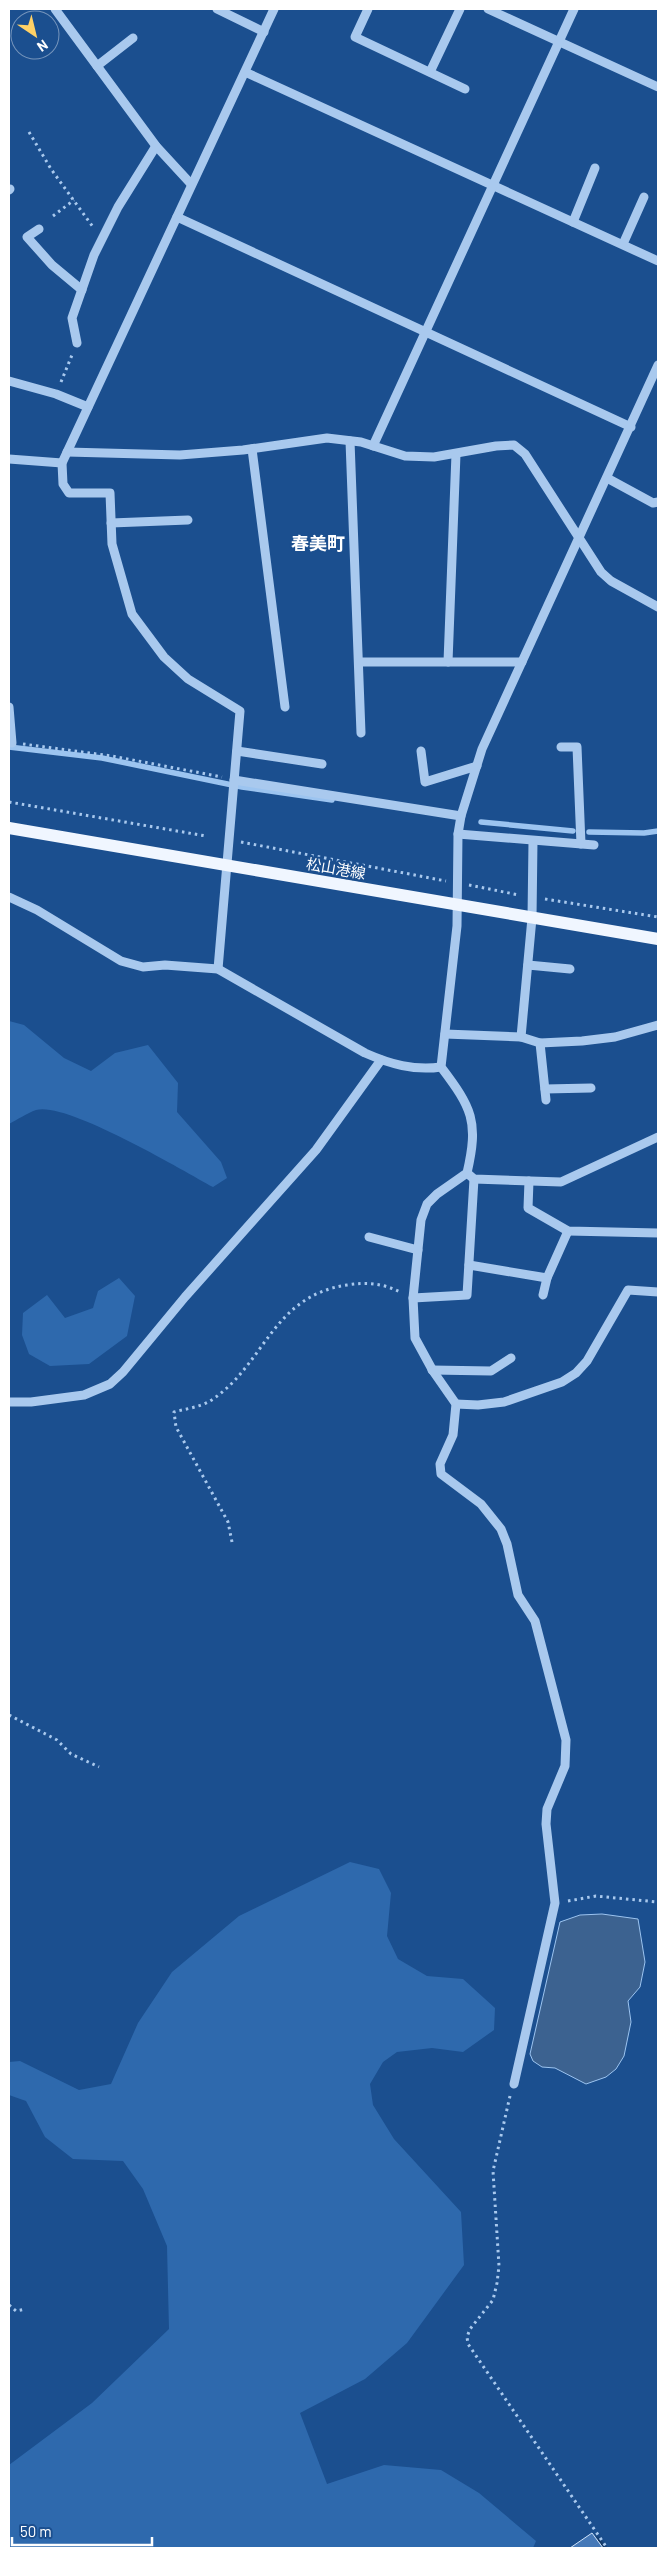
<svg xmlns="http://www.w3.org/2000/svg" width="667" height="2557" font-family="Barlow,'Noto Sans JP',sans-serif">
<style>
.green{fill:#2e69ad}
.water{fill:#3c6290;stroke:#9cc4f0}
.lines{fill:none;stroke-linecap:round;stroke-linejoin:round}
.stream{stroke:#9cc4f0;stroke-width:5.5}
.building{fill:#4478b7;stroke:#cfe3fa;filter:url(#shadow)}
.path{stroke:#a9c9ee;stroke-width:3;stroke-dasharray:2.5 4;stroke-linecap:butt}
.minor{stroke:#a9c9ee;stroke-width:9}
.major{stroke:#f0f6ff;stroke-width:12}
.labels{text-anchor:middle;dominant-baseline:central;stroke-width:4;stroke-linejoin:round;paint-order:stroke}
.street-label{font-size:15px;fill:#fff;stroke:#1b4f8f}
.quarter-label{font-size:18px;font-weight:bold;fill:#fff;stroke:#1b4f8f}
</style>
<defs>
<filter id="shadow"><feDropShadow dx="4.5" dy="4.5" stdDeviation="2.5" flood-color="#0009"/></filter>
</defs>
<rect width="100%" height="100%" fill="#1b4f8f"/>
<g class="green">
<path d="M 9,1021 L 24,1025 L 64,1058 L 91,1071 L 115,1053 L 148,1045 L 178,1083 L 177,1112 L 221,1162 L 227,1178 L 213,1187 C 182,1170 66,1101 36,1110 C 27,1113 17,1120 9,1124 Z"/>
<path d="M 119,1278 L 135,1296 L 127,1336 L 89,1364 L 50,1366 L 29,1354 L 22,1335 L 23,1313 L 47,1295 L 65,1318 L 93,1308 L 98,1291 Z"/>
<path d="M 350,1862 L 379,1869 L 391,1893 L 387,1936 L 398,1959 L 427,1976 L 463,1979 L 495,2008 L 494,2030 L 463,2052 L 432,2048 L 397,2052 L 383,2062 L 370,2084 L 373,2105 L 394,2139 L 461,2212 L 464,2265 L 407,2343 L 365,2379 L 300,2413 L 327,2484 L 384,2465 L 441,2470 L 479,2493 L 536,2541 L 533,2548 L 9,2548 L 9,2465 L 92,2403 L 169,2329 L 167,2246 L 143,2189 L 123,2161 L 73,2159 L 45,2137 L 26,2101 L 9,2095 L 9,2062 L 20,2061 L 79,2090 L 111,2084 L 138,2023 L 172,1972 L 239,1916 Z"/>
</g>
<path class="water" d="M 602,1914 L 638,1919 L 645,1962 L 640,1987 L 628,2001 L 631,2022 L 624,2056 L 616,2069 L 606,2077 L 586,2084 L 555,2068 L 542,2067 L 533,2061 L 530,2054 L 560,1922 L 580,1915 Z"/>
<g class="lines">
<g class="stream">
<path d="M 9,747 L 102,758 L 242,787 L 332,800"/>
<path d="M 481,822 L 573,831"/>
<path d="M 589,832 L 644,833 L 658,831"/>
</g>
</g>
<path class="building" d="M 592,2533 L 603,2548 L 570,2548 Z"/>
<g class="lines">
<g class="path">
<path d="M 29,132 L 51,169 L 93,227"/>
<path d="M 53,216 L 74,200"/>
<path d="M 61,382 L 72,355"/>
<path d="M 23,744 L 112,756 L 222,777"/>
<path d="M 9,802 L 206,836"/>
<path d="M 241,842 L 446,881"/>
<path d="M 469,885 L 519,895"/>
<path d="M 545,899 L 658,917"/>
<path d="M 232,1542 L 228,1522 L 176,1427 L 174,1412 C 185,1409 200,1407 210,1401 C 265,1366 271,1296 347,1285 C 367,1282 383,1283 402,1293"/>
<path d="M 9,1715 L 57,1740 L 71,1754 L 99,1767"/>
<path d="M 568,1901 L 596,1896 L 658,1902"/>
<path d="M 510,2096 L 493,2171 L 499,2266 L 497,2283 L 493,2300 L 470,2329 L 467,2337 L 468,2344 L 607,2548"/>
<path d="M 9,2305 L 16,2311 L 26,2309"/>
</g>
<g class="minor">
<path d="M 55,9 L 156,146 L 191,184"/>
<path d="M 217,9 L 264,32"/>
<path d="M 368,9 L 355,37 L 465,89"/>
<path d="M 488,9 L 658,87"/>
<path d="M 97,66 L 133,38"/>
<path d="M 245,72 L 658,261"/>
<path d="M 430,72 L 460,9"/>
<path d="M 9,190 L 10,189"/>
<path d="M 177,217 L 631,427"/>
<path d="M 573,222 L 595,168"/>
<path d="M 39,229 L 27,237 L 52,265 L 82,290"/>
<path d="M 623,244 L 644,197"/>
<path d="M 77,343 L 72,318 L 94,255 L 118,207 L 156,146"/>
<path d="M 9,381 L 56,394 L 88,407"/>
<path d="M 350,441 L 361,733"/>
<path d="M 373,446 L 574,9"/>
<path d="M 252,449 L 285,707"/>
<path d="M 67,452 L 180,455 L 243,450 L 327,438 L 361,442 L 405,456 L 434,457 L 496,446 L 514,445 L 525,454 L 601,572 L 611,581 L 658,607"/>
<path d="M 9,459 L 62,463"/>
<path d="M 607,478 L 653,503 L 658,502"/>
<path d="M 111,523 L 188,520"/>
<path d="M 359,662 L 522,662"/>
<path d="M 448,662 L 456,454"/>
<path d="M 9,707 L 12,743"/>
<path d="M 561,747 L 577,747 L 581,844"/>
<path d="M 237,751 L 322,764"/>
<path d="M 421,751 L 425,782 L 477,766"/>
<path d="M 234,780 L 461,816"/>
<path d="M 458,834 L 594,845"/>
<path d="M 9,897 L 37,910 L 121,961 L 143,967 L 165,965 L 218,969 L 365,1053 C 390,1064 414,1071 441,1067"/>
<path d="M 528,965 L 570,969"/>
<path d="M 218,969 L 240,711 L 188,679 L 164,657 L 132,614 L 112,544 L 110,493 L 69,493 L 63,484 L 62,463 L 274,9"/>
<path d="M 445,1034 L 521,1037 L 540,1043 L 582,1041 L 615,1037 L 658,1025"/>
<path d="M 521,1037 L 532,918 L 533,841"/>
<path d="M 540,1043 L 546,1100"/>
<path d="M 545,1089 L 591,1088"/>
<path d="M 467,1173 L 474,1179 L 561,1182 L 658,1137"/>
<path d="M 529,1181 L 528,1208 L 568,1231 L 658,1233"/>
<path d="M 369,1237 L 418,1250"/>
<path d="M 469,1265 L 547,1278"/>
<path d="M 543,1295 L 547,1278 L 568,1231"/>
<path d="M 413,1298 L 467,1295 L 474,1179"/>
<path d="M 432,1370 L 491,1371 L 511,1358"/>
<path d="M 9,1402 L 31,1402 L 84,1395 L 110,1384 L 123,1372 L 185,1297 L 316,1150 L 381,1060"/>
<path d="M 456,1404 L 478,1405 L 504,1402 L 562,1382 L 576,1373 L 587,1361 L 628,1290 L 658,1292"/>
<path d="M 514,2084 L 555,1903 L 546,1824 L 547,1809 L 565,1766 L 566,1740 L 535,1621 L 518,1595 L 507,1544 L 501,1529 L 481,1504 L 441,1474 L 440,1464 L 453,1435 L 456,1404 L 433,1371 L 415,1338 L 413,1298 L 421,1220 L 427,1204 L 437,1194 L 467,1173 C 479,1121 472,1108 441,1067 L 457,926 L 458,834 L 461,816 L 482,749 L 658,365"/>
</g>
<path class="major" d="M 9,828 L 658,939"/>
</g>
<g class="labels">
<g class="street-label">
<text transform="translate(336 868) rotate(10)">松山港線</text>
</g>
<g class="quarter-label">
<text x="318" y="543">春美町</text>
</g>
</g>
<rect width="667" height="2557" fill="none" stroke="#ffffff" stroke-width="20"/>
<g transform="translate(35 35) rotate(145)"><circle r="24" fill="#1b4f8f" stroke="#7695bc"/>
<path d="M0-4L9 19L0 12L-9 19Z" fill="#ffd166"/>
<text y="-8" font-size="14" font-weight="bold" text-anchor="middle" fill="#ffffff">N</text>
</g>
<path d="M12 2537v8h140v-8" fill="none" stroke="#ffffff" stroke-width="2.5"/>
<text x="20" y="2537" font-size="15" fill="#ffffff" stroke="#1b4f8f" stroke-width="4" paint-order="stroke">50 m</text>
</svg>
